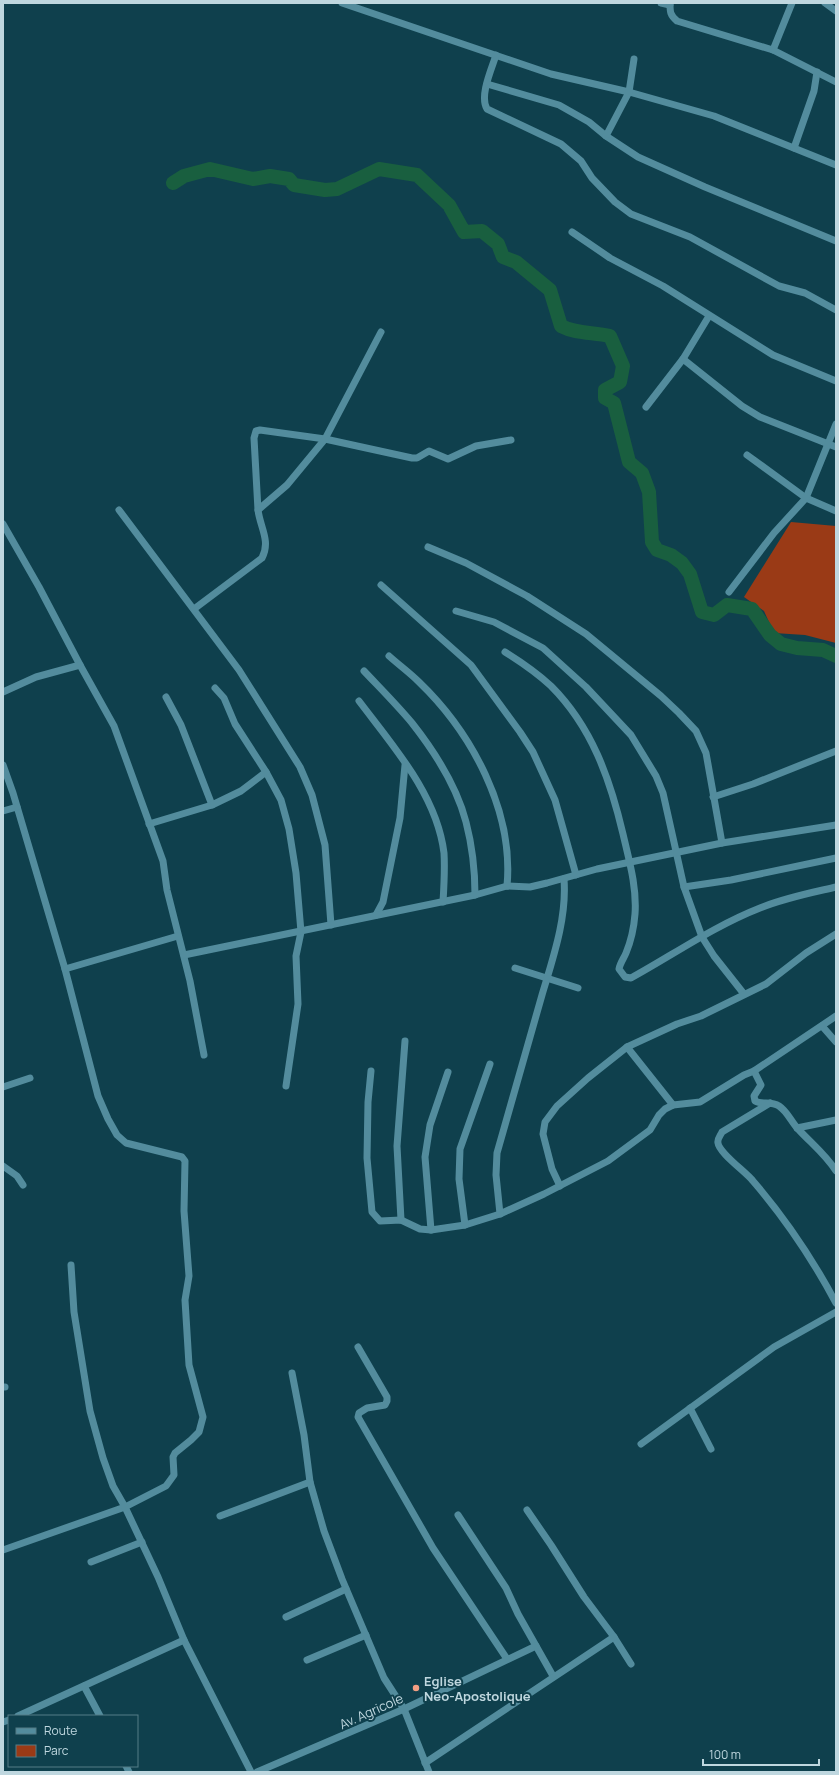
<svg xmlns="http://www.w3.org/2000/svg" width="839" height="1775" font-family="Manrope,sans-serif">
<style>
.green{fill:#9a3a16}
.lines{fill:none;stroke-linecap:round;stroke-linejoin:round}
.river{stroke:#195f3f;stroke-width:14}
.minor{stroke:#538c9d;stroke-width:7}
.poi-dot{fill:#f39f83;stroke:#0f404d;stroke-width:1.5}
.labels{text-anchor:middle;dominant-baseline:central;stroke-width:4;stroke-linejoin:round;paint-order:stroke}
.poi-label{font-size:13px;font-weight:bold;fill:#bfd7df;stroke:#0f404d;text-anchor:start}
.street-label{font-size:13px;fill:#bfd7df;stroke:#0f404d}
</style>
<rect width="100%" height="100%" fill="#0f404d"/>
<path class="green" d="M 791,522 L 836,526 L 836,643 L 805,635 L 774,633 L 764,611 L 744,597 Z"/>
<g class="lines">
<path class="river" d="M 173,183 L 184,176 L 210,169 L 253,179 L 270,176 L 289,179 L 294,185 L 325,190 L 337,189 L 379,169 L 417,175 L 449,205 L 464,232 L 482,231 L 498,244 L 503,257 L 516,262 L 550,290 L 561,326 C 576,334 594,332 610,336 L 623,366 L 620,382 L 605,390 L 605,398 L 614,403 L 629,462 L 642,473 L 649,492 L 652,542 L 657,550 L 671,555 L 682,563 L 690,574 L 702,612 L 714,615 L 727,605 L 752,609 L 770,635 L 781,644 L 797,648 L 823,650 L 836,656"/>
<g class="minor">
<path d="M 342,3 L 551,74 L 629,92 L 714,116 L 836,165"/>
<path d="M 661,3 L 670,5"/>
<path d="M 670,3 C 670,12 670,15 677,21 L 773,50 L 836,82"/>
<path d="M 825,3 L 836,11"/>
<path d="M 773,50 L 792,3"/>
<path d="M 496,55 C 492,68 479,96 487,109 L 561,144 L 581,161 L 592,178 L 615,202 L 631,214 L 690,237 L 779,286 L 805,293 L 836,310"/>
<path d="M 487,84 L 559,105 L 589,122 L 606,136 L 638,157 L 705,187 L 836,241"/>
<path d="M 606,136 L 629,92 L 634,59"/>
<path d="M 794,148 L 814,91 L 817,72"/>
<path d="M 572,232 L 610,258 L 663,286 L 773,355 L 836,381"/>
<path d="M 683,359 L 742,406 L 760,417 L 836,447"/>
<path d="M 646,407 L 683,359 L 709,316"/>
<path d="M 747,455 L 806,498 L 836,511"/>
<path d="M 119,510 L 239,670 L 300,767 L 312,795 L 325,845 L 331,925"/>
<path d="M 258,510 L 254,438 L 256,431 L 260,430 L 325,439 L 412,458 L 417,458 L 429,451 L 448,459 L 476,446 L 511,440"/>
<path d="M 3,524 L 39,587 L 80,665"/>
<path d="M 428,547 L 466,563 L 527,596 L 586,634 L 661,696 L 679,713 L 696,731 L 706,753 L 722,843"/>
<path d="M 381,585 L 471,665 L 520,732 L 533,752 L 555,800 L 576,875"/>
<path d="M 729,592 L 774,533 L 806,498 L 836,424"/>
<path d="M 194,609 L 262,558 C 271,541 260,527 258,510 L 287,485 L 325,439 L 381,332"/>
<path d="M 456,611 L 494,622 L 543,648 L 586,687 L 631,735 L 656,776 L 663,793 L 684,887 L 702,937 L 714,956 L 744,994"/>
<path d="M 505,652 C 521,662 537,673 551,686 C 592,727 610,779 623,834 C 629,860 637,887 635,914 C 634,927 631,941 626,953 C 624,958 620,963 619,969 L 625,977 L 631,978 C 673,955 714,926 760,908 C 784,898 810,893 836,887"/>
<path d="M 389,656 C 399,665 410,673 419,682 C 472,733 514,811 507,886"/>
<path d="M 364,671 C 380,688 397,705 412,723 C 434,751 457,787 466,822 C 472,845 475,871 475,895"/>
<path d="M 215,688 L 224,698 L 235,724 L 266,772 L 281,800 L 289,829 L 296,873 L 301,932 L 296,956 L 298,1004 L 286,1086"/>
<path d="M 3,692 L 36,677 L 80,665 L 114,726 L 163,861 L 167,890 L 190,981 L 204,1055"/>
<path d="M 166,697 L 181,725 L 212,805"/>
<path d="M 359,701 C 393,746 437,795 444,853 C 445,869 444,886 443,902"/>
<path d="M 3,765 L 13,793 L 65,969 L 98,1096 L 108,1119 L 117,1135 L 126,1143 L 182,1157 L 185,1161 L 184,1211 L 189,1276 L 185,1300 L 189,1365 L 203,1417 L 199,1432 L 191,1440 L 175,1453 L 173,1457 L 174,1475 L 166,1486 L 125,1507 L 3,1550"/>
<path d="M 713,797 L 753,784 L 836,751"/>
<path d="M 3,811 L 17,807"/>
<path d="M 149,824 L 212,805 L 241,791 L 266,772"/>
<path d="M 684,887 L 731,880 L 836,858"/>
<path d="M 376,915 L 383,902 L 400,818 L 405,765"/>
<path d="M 184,955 L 475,895 L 507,886 L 530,887 L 547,883 L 597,869 L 722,843 L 836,825"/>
<path d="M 515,968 L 578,988"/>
<path d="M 65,969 L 178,936"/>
<path d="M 822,1026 L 836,1042"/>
<path d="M 627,1047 L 673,1105"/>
<path d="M 371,1071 L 368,1102 L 367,1158 L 372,1212 L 380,1221 L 401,1220 L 420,1229 L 431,1230 L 465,1225 L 500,1214 L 544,1194 L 608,1161 L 650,1130 L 659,1115 L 665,1109 L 673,1105 L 700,1102 L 744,1075 L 754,1071 L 836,1016"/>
<path d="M 754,1071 L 761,1085 L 754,1096 L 755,1101 C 762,1105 771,1101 779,1106 C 788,1112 791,1122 799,1130 C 812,1144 826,1155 836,1171"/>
<path d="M 3,1087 L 30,1078"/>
<path d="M 770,1103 L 722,1132 C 720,1136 717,1139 718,1143 C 719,1153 746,1172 753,1181 C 785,1218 813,1260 836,1303"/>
<path d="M 797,1128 L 836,1120"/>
<path d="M 3,1166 L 17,1176 L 23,1185"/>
<path d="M 560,1186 L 552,1169 L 543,1134 L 545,1122 L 557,1106 L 588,1078 L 627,1047 L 677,1024 L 701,1016 L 766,984 L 806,953 L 836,934"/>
<path d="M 500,1214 L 496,1175 L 497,1153 C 512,1100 527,1047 542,995 C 553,958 567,918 564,879"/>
<path d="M 401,1220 L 397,1146 L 405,1041"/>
<path d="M 465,1225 L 459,1179 L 460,1149 L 490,1064"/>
<path d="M 431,1230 L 425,1157 L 430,1125 L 448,1072"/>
<path d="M 71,1265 L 74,1312 L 90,1411 L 103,1458 L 113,1486 L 125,1507 L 158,1577 L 184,1640 L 251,1772"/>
<path d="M 358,1347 L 387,1397 L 387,1401 L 385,1405 L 367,1408 L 359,1413 L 358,1417 L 433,1548 L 507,1659"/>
<path d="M 292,1373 L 304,1435 L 310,1482 L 324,1531 L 342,1579 L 384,1678 L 404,1709 L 429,1772"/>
<path d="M 3,1387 L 5,1387"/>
<path d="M 690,1408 L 711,1449"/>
<path d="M 641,1444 L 774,1347 L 836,1312"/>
<path d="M 527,1510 L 551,1545 L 584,1597 L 614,1637 L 631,1664"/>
<path d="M 458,1515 L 506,1588 L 518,1614 L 553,1676"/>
<path d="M 220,1516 L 310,1482"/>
<path d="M 91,1562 L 142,1542"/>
<path d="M 286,1617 L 346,1589"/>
<path d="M 307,1660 L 366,1635"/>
<path d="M 84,1686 L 100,1716"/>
<path d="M 18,1716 L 184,1640"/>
<path d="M 3,1722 L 9,1720"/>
<path d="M 425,1763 L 614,1637"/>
<path d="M 126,1766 L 129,1772"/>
<path d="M 257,1772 L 404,1709 L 536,1646"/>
</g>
</g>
<circle class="poi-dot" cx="416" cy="1688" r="4"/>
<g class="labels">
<g class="poi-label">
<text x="424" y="1681">Eglise<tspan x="424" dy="15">Neo-Apostolique</tspan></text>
</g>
<g class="street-label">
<text transform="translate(371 1711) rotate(-24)">Av. Agricole</text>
</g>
</g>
<rect width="839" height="1775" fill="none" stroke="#bfd7df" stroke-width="8"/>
<rect x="8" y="1715" width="130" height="52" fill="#0f404d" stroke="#557c87"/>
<rect x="16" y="1728" width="20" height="6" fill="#538c9d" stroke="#557c87"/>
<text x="44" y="1735" font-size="12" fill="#bfd7df">Route</text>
<rect x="16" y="1745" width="20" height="12" fill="#9a3a16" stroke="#557c87"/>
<text x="44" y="1755" font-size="12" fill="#bfd7df">Parc</text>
<path d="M703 1759v6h116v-6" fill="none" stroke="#bfd7df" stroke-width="2"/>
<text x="709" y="1759" font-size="12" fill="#bfd7df" stroke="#0f404d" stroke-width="3" paint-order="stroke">100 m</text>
</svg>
